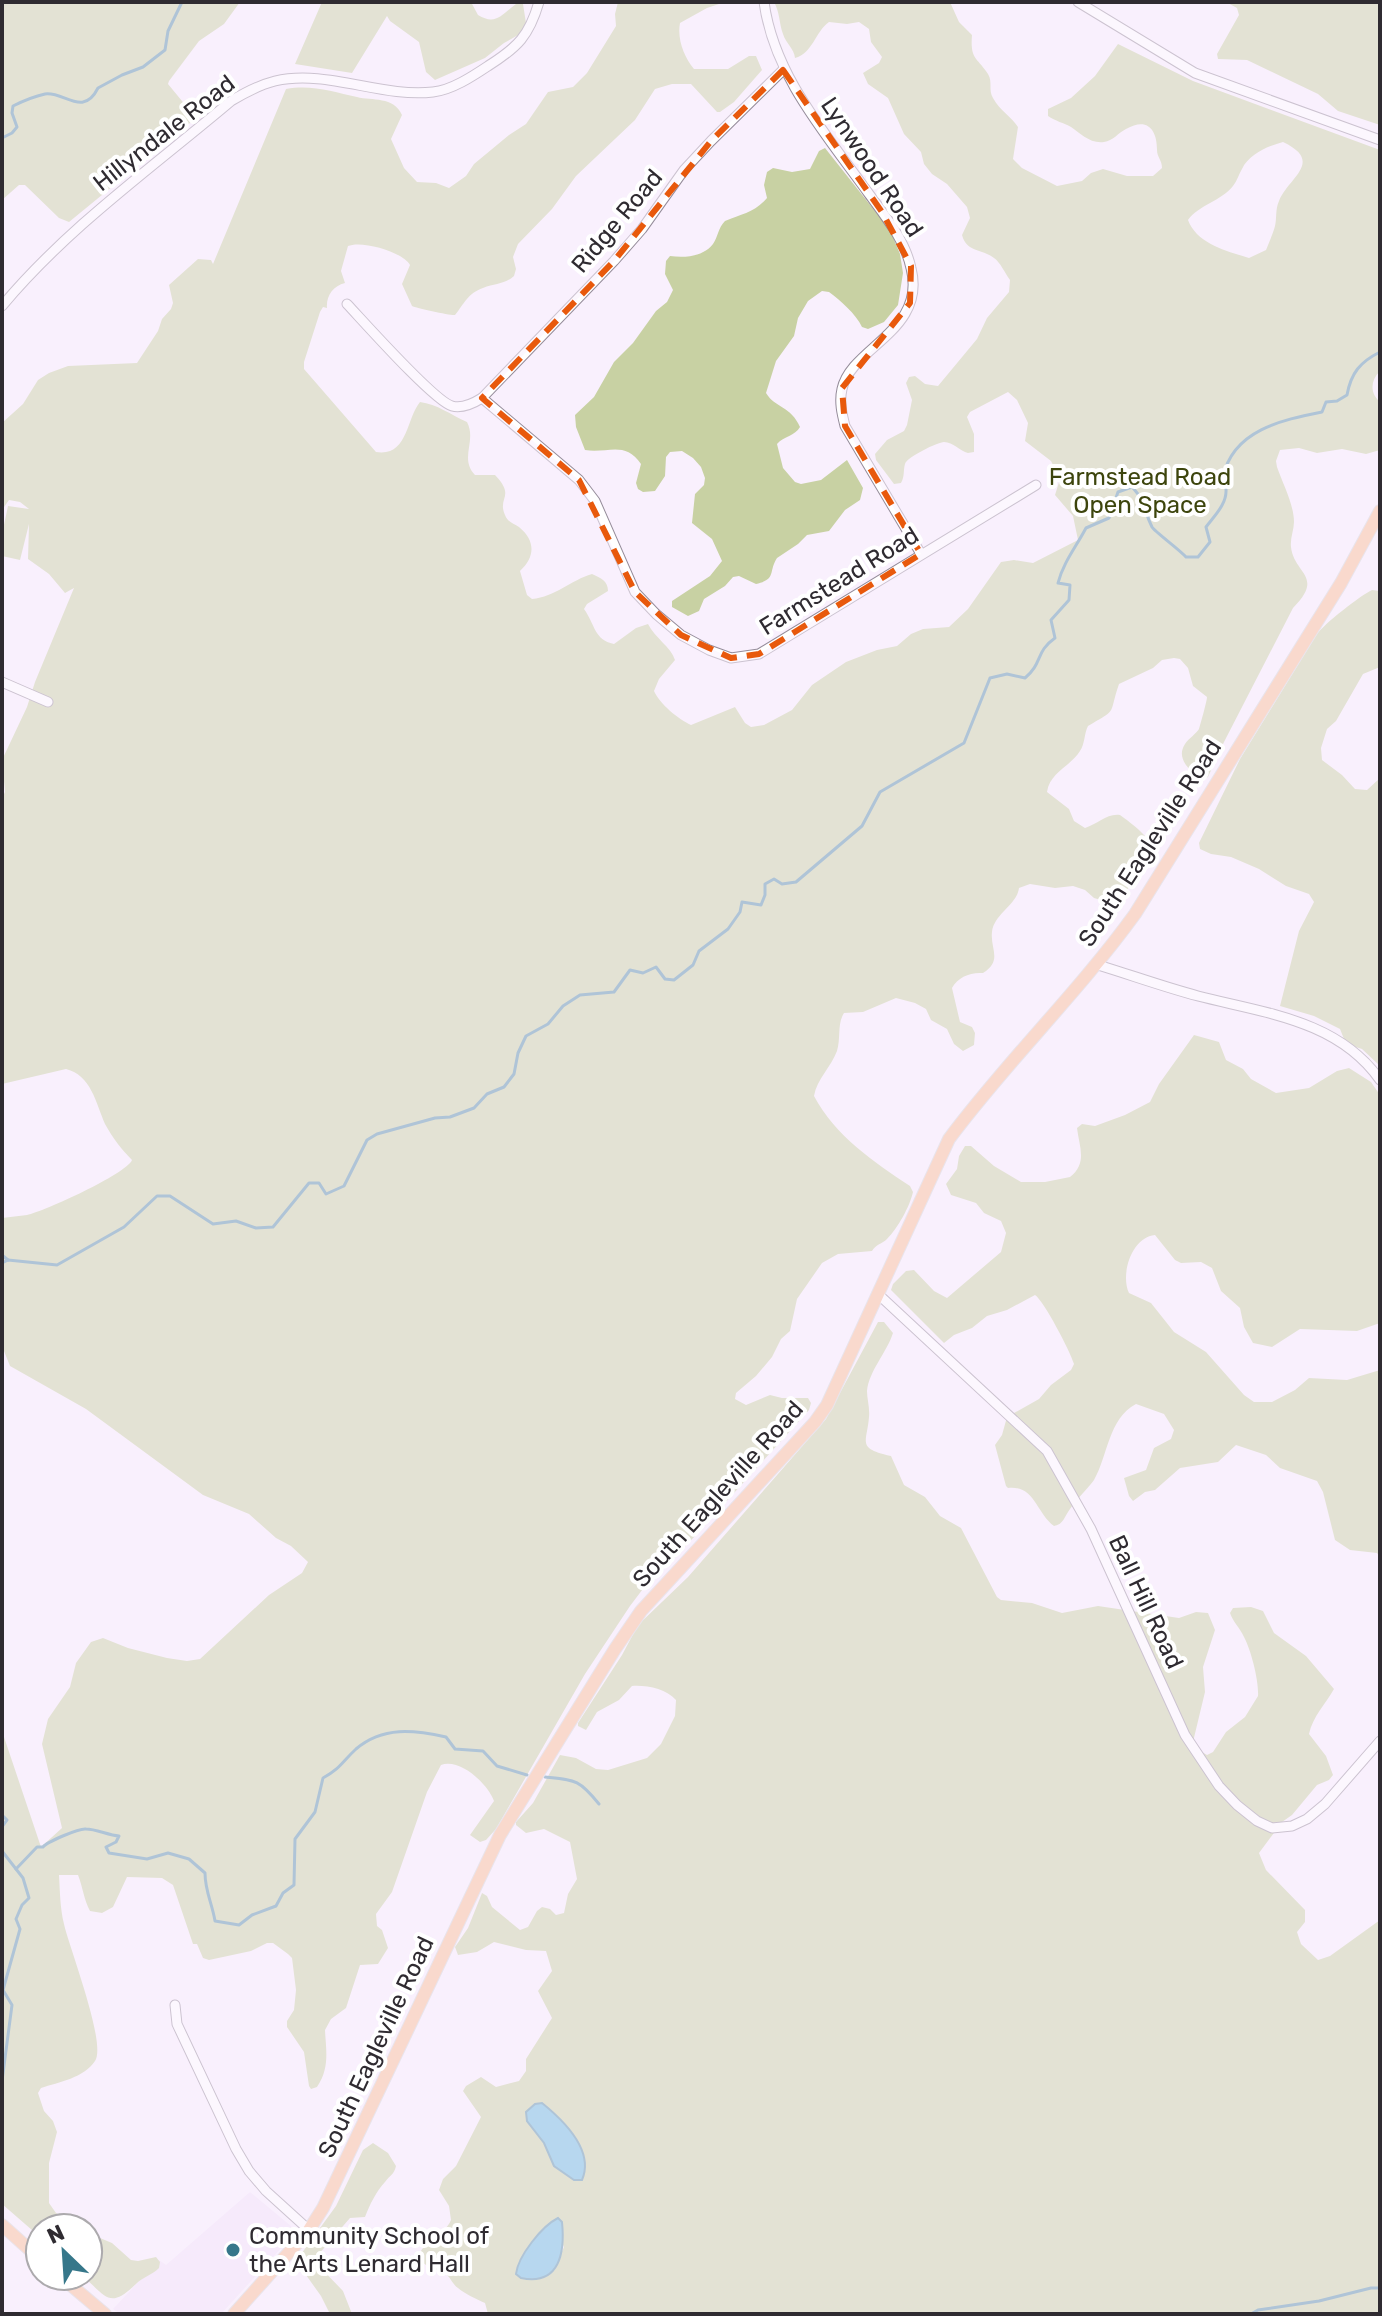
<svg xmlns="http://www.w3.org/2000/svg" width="1382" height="2316" font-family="Rubik,sans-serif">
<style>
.built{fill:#f1e2f8}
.green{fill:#c8d1a3;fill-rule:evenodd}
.water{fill:#66b9dd;stroke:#568ea9;stroke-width:2}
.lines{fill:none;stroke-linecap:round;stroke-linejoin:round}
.stream{stroke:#568ea9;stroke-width:3}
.minor-casing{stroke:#958c9a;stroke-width:11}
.major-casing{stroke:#d5d5d6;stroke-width:14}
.minor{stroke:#fff;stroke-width:9}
.major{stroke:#f9bc93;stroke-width:12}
.marked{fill:none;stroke:#e8590c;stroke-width:6;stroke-dasharray:16 10;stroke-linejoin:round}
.poi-dot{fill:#36778a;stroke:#fff;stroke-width:3}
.labels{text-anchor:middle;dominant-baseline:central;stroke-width:8;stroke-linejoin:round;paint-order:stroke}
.street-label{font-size:24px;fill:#2f2b31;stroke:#fff}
.park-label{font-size:24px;fill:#3d450d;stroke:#fff}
.poi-label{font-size:24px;fill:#2f2b31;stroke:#fff;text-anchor:start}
</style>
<rect width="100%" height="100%" fill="#f9f0fd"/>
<path class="built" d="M 250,2192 L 291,2226 L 293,2235 L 221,2314 L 120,2314 L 113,2309 L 159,2260 L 166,2265 Z"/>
<g class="green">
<path d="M 2,2 L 240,2 L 224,24 L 199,41 L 169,81 L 168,84 L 196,118 L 69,222 L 59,218 L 25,185 L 19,185 L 2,200 Z"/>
<path d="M 322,2 L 471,2 L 478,15 C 496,26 502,14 516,4 L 523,4 L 526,23 L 520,34 L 504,43 L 485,58 L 435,80 L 426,72 L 419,42 L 390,21 L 387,16 L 352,73 L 295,64 Z"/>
<path d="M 618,2 L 725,2 L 707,8 L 680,23 C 677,39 684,57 694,69 L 728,69 L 749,56 L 756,56 L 762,70 L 734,102 L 720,112 L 717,112 L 691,84 L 672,84 L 655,89 L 635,120 L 576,176 L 552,209 L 518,244 L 513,257 L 516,269 L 514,276 C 504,285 495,283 483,288 C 468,293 464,304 455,315 C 452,316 416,308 412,306 L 402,284 L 410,265 C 403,252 362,240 348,246 L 341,271 L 345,283 C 333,286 326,296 327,308 L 323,307 L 320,312 L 304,362 L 304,369 L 376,452 C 408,457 406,419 420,402 C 437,404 451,415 467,422 C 477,441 459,458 475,475 L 495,475 C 516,497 497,497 505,515 C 508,523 514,523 519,527 C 536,541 535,557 520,571 L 527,595 L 532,599 C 555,597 571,580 592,574 C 601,578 608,581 608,591 L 587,604 L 584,609 C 595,624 594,640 614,644 L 636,628 L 648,624 C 655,638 671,647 675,660 L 659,679 L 654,691 C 660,704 678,719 691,725 L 735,707 L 745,723 L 751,727 L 764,725 L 792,710 L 812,685 L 846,662 L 877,650 L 897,646 L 911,634 L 923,629 L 949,627 L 968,609 L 1001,562 L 1014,560 L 1033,563 L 1078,540 L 1073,516 L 1055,495 L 1060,479 L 1051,461 L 1025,441 L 1028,423 L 1017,400 L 1008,392 L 970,412 L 967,417 L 974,434 L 974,452 L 968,453 C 960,451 953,442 944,442 C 938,442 907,457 905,464 C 903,471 905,476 901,483 L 894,484 L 876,460 L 875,454 L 887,440 L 904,431 L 907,425 L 912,400 L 906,383 L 909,377 L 915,376 L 925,384 L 938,386 L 977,339 L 987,318 L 1009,292 L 1010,280 C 1005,273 1000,262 994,258 C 981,248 967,253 962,235 L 970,218 L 967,207 L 947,184 L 932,174 L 924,164 L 921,152 L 904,134 L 888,98 L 868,84 L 863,73 L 879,63 L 882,57 L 871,42 L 869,29 L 859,22 L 847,24 L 829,22 C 815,32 813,53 795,58 C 794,48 786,44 783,34 C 779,23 780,13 774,2 L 950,2 L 959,22 L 972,35 C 970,60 977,57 988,74 C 993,82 988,90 993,98 C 1000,111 1011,116 1018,127 L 1013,159 L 1022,168 L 1057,186 L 1082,181 L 1091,173 L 1103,169 L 1127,176 L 1153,176 L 1162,168 C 1162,160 1157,157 1157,150 C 1157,129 1147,117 1126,129 C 1118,133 1113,141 1104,142 C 1090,144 1080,133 1071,127 C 1064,123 1055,121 1048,116 L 1048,109 L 1071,98 L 1095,76 L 1118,44 L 1193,81 L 1380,150 L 1380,371 C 1370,381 1370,393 1380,402 L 1380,450 L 1366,454 L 1342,449 L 1317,453 L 1299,448 L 1280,450 L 1276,461 L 1277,467 C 1283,484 1294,505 1294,522 C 1294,530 1290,538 1291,547 C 1294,574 1325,576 1293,608 L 1224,742 L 1208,777 L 1203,780 C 1191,772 1175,759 1185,744 C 1189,738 1196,734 1199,729 C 1200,726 1207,701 1207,697 L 1193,686 L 1188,668 L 1180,659 L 1174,658 L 1162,660 L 1153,668 L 1119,684 C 1108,716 1119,708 1088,726 C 1084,734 1085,744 1080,751 C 1070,767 1050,772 1047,792 L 1069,809 L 1074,821 L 1085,828 C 1098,824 1107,813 1120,815 C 1131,823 1159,843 1154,858 C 1151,866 1139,873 1133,881 C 1127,890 1122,900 1111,903 L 1094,898 L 1085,890 L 1073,886 L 1055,888 L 1030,884 L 1019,888 C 1017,905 994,914 992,932 C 990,949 1003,960 983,973 C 970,972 958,977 952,988 L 960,1022 L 972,1027 L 975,1033 L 974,1045 L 963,1051 L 954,1044 L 947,1029 L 931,1020 L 926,1009 L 915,1003 L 896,998 L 863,1012 L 844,1013 C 837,1024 841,1038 837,1051 C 831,1067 817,1079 814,1096 C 835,1136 874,1162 910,1186 L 913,1192 C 910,1206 898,1228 887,1239 C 882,1244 876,1244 872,1251 L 838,1254 L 822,1263 L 797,1299 L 790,1331 L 781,1339 L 772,1357 L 756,1376 L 736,1393 L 735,1399 L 746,1405 L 770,1395 L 782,1398 L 808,1398 L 811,1403 L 809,1410 L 696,1535 L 669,1563 L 658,1569 L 630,1606 L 585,1674 L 496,1829 L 486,1840 L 480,1842 L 470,1835 L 494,1801 C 488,1784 460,1758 441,1765 L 427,1792 L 392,1892 L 376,1914 L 377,1926 L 382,1930 L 388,1948 L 378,1964 L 360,1965 L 346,2008 L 331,2019 L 325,2030 C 326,2050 330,2068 317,2087 L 311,2089 L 309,2086 L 304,2052 L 287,2027 L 287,2021 L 294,2010 L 296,1990 L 292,1958 L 288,1954 L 273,1943 L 267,1943 L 251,1951 L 209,1960 L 203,1958 L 197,1944 L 193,1944 L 173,1885 L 162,1878 L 127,1877 L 113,1907 L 102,1913 L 90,1911 C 84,1900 83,1888 78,1875 L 59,1875 C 60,1891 60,1908 64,1924 C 69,1947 107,2044 95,2061 C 84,2078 59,2082 41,2088 L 38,2093 L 44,2111 L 53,2121 L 57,2132 L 49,2163 L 49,2203 L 56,2213 L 83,2228 L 40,2228 L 40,2237 L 2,2204 L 2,1731 L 41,1847 L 62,1828 L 42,1744 L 48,1719 L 70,1687 L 76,1663 L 91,1642 L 103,1638 L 128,1648 L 167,1658 L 187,1661 L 200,1659 L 269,1595 L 302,1573 L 308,1562 L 291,1546 L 276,1538 L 249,1514 L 203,1495 L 86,1409 L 10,1366 L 2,1346 L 2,1218 C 10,1217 19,1216 27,1215 C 45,1211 126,1174 132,1160 C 122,1150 112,1137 105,1124 C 96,1103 91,1075 66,1069 L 2,1084 L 2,798 L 5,792 L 2,760 L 27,707 L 35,682 L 74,588 L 65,593 L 49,574 L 28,559 L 29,524 L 20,560 L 2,556 L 2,534 L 8,506 L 29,509 L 20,502 L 9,500 L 2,510 L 2,423 L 23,404 L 38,380 L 49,373 L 68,366 L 137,363 L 158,331 L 162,319 L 171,309 L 173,303 L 169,285 L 198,259 L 211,260 L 213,264 L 286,89 C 311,84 334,92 357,97 C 372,101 394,96 402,115 L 391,139 L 404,168 L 417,182 L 436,183 L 449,188 L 466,176 L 474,164 L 509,135 L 526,124 L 548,92 L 573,87 L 587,73 L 616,26 L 615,14 ZM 1283,142 C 1325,162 1288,178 1279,201 C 1275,210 1277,218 1275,226 C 1273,234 1269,242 1266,250 L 1249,258 C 1227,251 1197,244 1188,220 C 1199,205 1221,201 1233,186 C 1237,181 1239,174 1242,169 C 1249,154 1268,146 1283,142 Z"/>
<path d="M 1226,2 L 1380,2 L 1380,125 L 1338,111 L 1318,94 L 1247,60 L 1218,59 L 1217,54 L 1239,15 L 1237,8 Z"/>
<path d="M 825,148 L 890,230 L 900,254 L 903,273 L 898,305 L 884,322 L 868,329 L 862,327 C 856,314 840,300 829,292 L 822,291 L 808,301 L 798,318 L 794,336 L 776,361 L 766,393 C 775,408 791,406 800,427 C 795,436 784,436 777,444 L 783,468 L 795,482 L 801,484 L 821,480 L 847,460 L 863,488 L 860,500 L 845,510 L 829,531 L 807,535 L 798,544 L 777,558 C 768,572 777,579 756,584 L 739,576 L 733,577 L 725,586 L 704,599 L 699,611 L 688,616 L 672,607 L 672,601 L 710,576 L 722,561 L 712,539 L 692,523 L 695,494 L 704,485 L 705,478 L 701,467 L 693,458 L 682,451 L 670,452 L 666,457 L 665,476 L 655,491 L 643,492 L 638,489 L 636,483 L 641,464 C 625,440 607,454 585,450 L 576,427 L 575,415 L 594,397 L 614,362 L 633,343 L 656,311 L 667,302 L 673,290 L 665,274 L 666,261 L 670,256 C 684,258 703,257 713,244 C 718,237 718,228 725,221 C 742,214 755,212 767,198 L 764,185 L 767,172 L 773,168 L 792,172 L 810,169 L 819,151 Z"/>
<path d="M 1372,590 L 1380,591 L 1380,667 L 1363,674 L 1336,721 L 1327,729 L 1321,748 L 1322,760 L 1342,775 L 1355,789 L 1367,790 L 1380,778 L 1380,1066 L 1362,1049 L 1346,1044 L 1340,1029 L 1314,1016 L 1280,1006 L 1299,931 L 1314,902 L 1309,894 L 1286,886 L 1259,869 L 1231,857 L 1211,854 L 1200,849 L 1199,843 L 1240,759 L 1317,634 C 1324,624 1361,595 1372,590 Z"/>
<path d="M 1194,1035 L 1219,1042 L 1226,1060 L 1243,1069 L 1251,1079 L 1276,1093 L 1309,1088 L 1337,1071 L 1349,1068 L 1371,1082 L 1380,1095 L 1380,1323 L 1357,1331 L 1300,1329 L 1272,1347 L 1253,1343 L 1244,1327 L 1240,1308 L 1221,1291 L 1212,1268 L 1201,1262 L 1181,1263 L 1175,1260 L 1155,1235 C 1132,1237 1120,1274 1129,1293 L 1151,1303 L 1174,1332 L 1206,1352 L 1244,1395 L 1254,1402 L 1272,1402 L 1295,1390 L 1309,1378 L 1347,1380 L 1380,1370 L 1380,1557 L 1377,1553 L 1350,1550 L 1335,1540 L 1323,1492 L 1317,1481 L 1280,1468 L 1266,1455 L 1236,1445 L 1218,1462 L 1180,1468 L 1155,1490 L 1145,1492 L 1133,1501 L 1129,1496 L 1124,1478 L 1146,1470 L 1154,1448 L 1171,1439 L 1174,1430 L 1164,1414 L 1136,1404 C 1108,1419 1108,1456 1094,1480 C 1089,1487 1076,1500 1070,1509 C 1064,1517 1064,1524 1054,1526 C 1036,1513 1035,1485 1008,1488 L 1006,1486 L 995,1445 L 1002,1435 L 1007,1417 L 1039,1399 L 1051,1385 L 1071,1370 L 1074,1364 C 1070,1351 1044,1301 1035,1295 L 1007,1310 L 987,1316 L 972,1328 L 954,1335 L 944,1343 L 891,1290 L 893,1284 L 906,1271 L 914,1270 L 934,1291 L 947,1298 L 1001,1252 L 1006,1233 L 1001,1221 L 984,1213 L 976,1203 L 951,1195 L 946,1184 L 957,1169 L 959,1156 L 965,1146 L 971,1146 L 994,1166 L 1021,1182 L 1045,1182 L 1070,1177 C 1088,1163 1079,1146 1077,1128 L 1082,1124 L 1095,1126 L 1125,1115 L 1150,1102 L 1159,1084 Z"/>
<path d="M 878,1322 L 884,1322 L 893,1333 C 887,1352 869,1371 867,1391 C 867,1399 870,1408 869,1417 C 867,1443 856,1448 891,1456 L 904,1485 L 925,1497 L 940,1516 L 961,1528 L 997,1597 L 1001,1600 L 1032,1603 L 1062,1613 L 1098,1606 L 1179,1618 L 1196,1612 L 1208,1613 L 1215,1630 L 1203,1667 L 1205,1692 L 1192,1746 L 1207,1755 L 1213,1752 L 1226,1732 L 1245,1717 L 1258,1696 C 1259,1681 1251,1650 1244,1637 C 1240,1628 1233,1622 1230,1613 L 1233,1608 L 1251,1607 L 1263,1611 L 1274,1633 L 1306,1656 L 1334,1689 C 1325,1705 1313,1716 1309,1734 L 1326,1756 L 1333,1775 L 1329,1780 L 1317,1785 L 1292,1815 L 1282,1822 L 1259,1853 L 1266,1870 L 1305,1910 L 1305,1922 L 1297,1932 L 1301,1944 L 1318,1960 L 1330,1956 L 1380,1920 L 1380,2314 L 488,2314 L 485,2303 C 476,2299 465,2294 458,2288 C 453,2285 451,2278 446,2274 C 439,2269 414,2266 421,2251 C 425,2243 444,2236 451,2220 L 449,2206 L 439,2190 L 443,2179 L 456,2166 L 481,2117 L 463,2091 L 466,2086 L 481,2077 L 496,2087 L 519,2081 L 526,2071 L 526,2059 L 552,2018 L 538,1991 L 552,1971 L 546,1951 L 526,1950 L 494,1942 L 477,1952 L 458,1955 L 455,1947 L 468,1928 L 482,1893 L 487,1896 L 492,1907 L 520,1930 L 528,1927 L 537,1911 L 542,1907 L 550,1909 L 556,1915 L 564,1913 L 568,1894 L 577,1879 L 570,1842 L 544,1829 L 526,1833 L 516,1825 L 516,1822 L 533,1803 L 560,1755 L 576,1758 L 596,1769 L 608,1770 L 647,1758 L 661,1744 L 675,1716 L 676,1700 C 666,1689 647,1685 632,1686 L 619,1700 L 597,1712 L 586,1730 L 578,1726 L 578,1723 L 622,1655 L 638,1625 L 688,1577 L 826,1419 ZM 527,2121 L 572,2132 L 581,2148 L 554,2166 L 544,2143 ZM 552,2221 L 564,2247 L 552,2273 L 526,2251 Z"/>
<path d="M 373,2143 L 388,2153 L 396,2166 C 394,2175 390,2175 385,2182 C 376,2192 370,2204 365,2217 L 350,2218 L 318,2255 L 317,2264 L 343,2291 L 352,2314 L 330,2314 L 321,2296 L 296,2261 L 336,2206 L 363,2150 Z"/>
<path d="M 88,2233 L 112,2243 L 131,2260 L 138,2261 L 156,2257 L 160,2262 L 159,2268 C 152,2275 143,2277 136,2284 C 110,2309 107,2298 83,2276 L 88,2276 Z"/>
</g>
<g class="water">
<path d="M 542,2103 C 563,2120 595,2150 582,2180 L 574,2180 L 554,2166 L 544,2143 L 527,2121 L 526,2112 L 535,2104 Z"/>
<path d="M 558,2218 L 562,2222 C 565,2252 560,2286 521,2278 L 516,2274 C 518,2256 542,2226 558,2218 Z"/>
</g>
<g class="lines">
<g class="stream">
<path d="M 2,138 L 12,133 L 17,127 L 12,113 L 13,106 C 21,102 36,96 45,94 C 64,91 83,118 98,88 L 122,75 L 143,67 L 165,50 L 168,31 L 182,2"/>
<path d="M 2,1255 L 8,1260"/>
<path d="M 2,1263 L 8,1260 L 57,1265 L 124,1227 L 157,1196 L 170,1196 L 213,1224 L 236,1221 L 256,1228 L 273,1227 L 309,1183 L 319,1183 L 326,1194 L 344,1186 L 367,1140 L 377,1134 L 435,1118 L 450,1117 L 474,1108 L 487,1094 L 504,1087 L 514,1074 L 518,1053 L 526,1036 L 548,1024 L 563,1006 L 580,995 L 614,992 L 630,970 L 643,973 L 656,967 L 665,979 L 674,980 L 693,965 L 699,951 L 728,929 L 740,912 L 742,902 L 761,905 L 765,895 L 765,884 L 774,879 L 782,884 L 796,882 L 862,826 L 880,792 L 964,743 L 990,678 L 1007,674 L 1025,678 C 1043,663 1035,652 1055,638 L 1051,620 L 1069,600 L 1070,585 L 1058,583 C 1063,563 1076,547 1086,528 L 1109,518 L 1118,492 L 1132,487 C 1148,504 1143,510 1152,527 C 1155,532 1179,549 1186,557 L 1198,557 L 1210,542 L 1206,527 C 1215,515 1227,504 1226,489 C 1225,483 1222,482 1223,477 C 1233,430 1282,420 1322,412 L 1326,402 L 1337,401 L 1347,395 C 1351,373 1360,362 1380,352"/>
<path d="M 545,1777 C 575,1780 579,1779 599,1804"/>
<path d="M 2,1815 L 7,1820 L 2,1827"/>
<path d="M 2,1851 L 23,1878 L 29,1898 L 22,1905 L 16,1919 L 20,1929 L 3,1990 L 12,2005 L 2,2081"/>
<path d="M 16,1869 L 37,1847 L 43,1847 C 47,1842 79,1828 86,1829 C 96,1829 108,1835 119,1836 L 116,1842 L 106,1847 L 109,1853 L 147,1859 L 168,1853 L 189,1859 L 205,1873 C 205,1891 212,1903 215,1921 L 239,1925 L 252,1915 L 276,1906 L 283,1893 L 294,1885 L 295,1839 L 315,1812 L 323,1778 C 341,1768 342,1762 356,1749 C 383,1726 414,1730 446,1737 L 455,1749 L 483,1751 L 497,1766 L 527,1775"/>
<path d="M 1251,2314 L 1258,2310 L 1319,2301 L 1371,2288 L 1380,2288"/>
</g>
<g class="minor-casing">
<g id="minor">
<path d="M 764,2 C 774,76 826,134 869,194 C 885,216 905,240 911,268 C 927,331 851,347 842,389 C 839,402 842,414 845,426 L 921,554"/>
<path d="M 1078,2 L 1195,73 L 1380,140"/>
<path d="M 347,304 C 364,322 434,401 452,406 C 463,409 474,403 482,398 L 614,261 L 642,229 L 684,170 L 711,141 L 783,70"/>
<path d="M 2,306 C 68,227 153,167 231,101 C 246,92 259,85 275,81 C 327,69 381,98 433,92 C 452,90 473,76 488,66 C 518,47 529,36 539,2"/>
<path d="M 482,398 L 579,480 L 595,501 L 635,592 L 656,614 L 681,635 L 709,650 L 731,658 L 759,654 L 1036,485"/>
<path d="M 2,682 L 48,702"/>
<path d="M 1098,965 C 1131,975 1164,987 1198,996 C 1264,1013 1338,1020 1380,1080"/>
<path d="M 878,1294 L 1047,1451 L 1091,1529 L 1185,1735 L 1219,1786 L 1237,1805 L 1257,1821 L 1272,1828 L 1292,1826 L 1307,1819 L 1325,1804 L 1380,1741"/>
<path d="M 175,2005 L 177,2024 L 236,2149 L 249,2171 L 266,2191 L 309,2230"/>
</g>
</g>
<g class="major-casing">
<g id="major">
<path d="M 2,2225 L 40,2259"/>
<path d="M 60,2276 L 105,2314"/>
<path d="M 234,2314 L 309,2230 L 323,2208 L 500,1835 L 615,1649 L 641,1611 L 815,1422 L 827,1405 L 949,1139 C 1007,1061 1077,994 1135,914 L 1341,583 L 1380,511"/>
</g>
</g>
<use href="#minor" class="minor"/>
<use href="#major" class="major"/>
</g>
<path d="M0 0H1382V2316H0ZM 783,70 L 882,212 L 911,266 L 910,303 L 842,388 L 845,426 L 921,554 L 759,654 L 731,658 L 681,635 L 635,592 L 579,480 L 482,398 L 614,261 L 711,141 Z" fill="#f9f0fd" fill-opacity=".55" fill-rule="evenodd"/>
<path class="marked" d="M 783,70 L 882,212 L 911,266 L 910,303 L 842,388 L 845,426 L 921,554 L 759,654 L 731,658 L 681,635 L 635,592 L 579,480 L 482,398 L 614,261 L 711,141 Z"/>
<circle class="poi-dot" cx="233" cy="2250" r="8"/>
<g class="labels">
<g class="street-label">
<text transform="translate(164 133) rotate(-38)">Hillyndale Road</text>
<text transform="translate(872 167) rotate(56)">Lynwood Road</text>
<text transform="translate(617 221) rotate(-50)">Ridge Road</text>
<text transform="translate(839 581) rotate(-32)">Farmstead Road</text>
<text transform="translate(1150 843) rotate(-57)">South Eagleville Road</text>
<text transform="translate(718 1494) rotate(-48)">South Eagleville Road</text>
<text transform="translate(1146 1602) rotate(65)">Ball Hill Road</text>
<text transform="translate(376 2047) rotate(-65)">South Eagleville Road</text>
</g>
<g class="park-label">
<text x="1140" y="477">Farmstead Road<tspan x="1140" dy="28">Open Space</tspan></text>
</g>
<g class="poi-label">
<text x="249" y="2236">Community School of<tspan x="249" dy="28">the Arts Lenard Hall</tspan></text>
</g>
</g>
<rect width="1382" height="2316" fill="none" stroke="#2f2b31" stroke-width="8"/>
<g transform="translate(64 2252) rotate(335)"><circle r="38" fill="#ffffff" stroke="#acaaad" stroke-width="2"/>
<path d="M0-6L14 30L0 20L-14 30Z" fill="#36778a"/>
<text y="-12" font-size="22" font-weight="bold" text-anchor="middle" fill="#2f2b31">N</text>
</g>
</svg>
